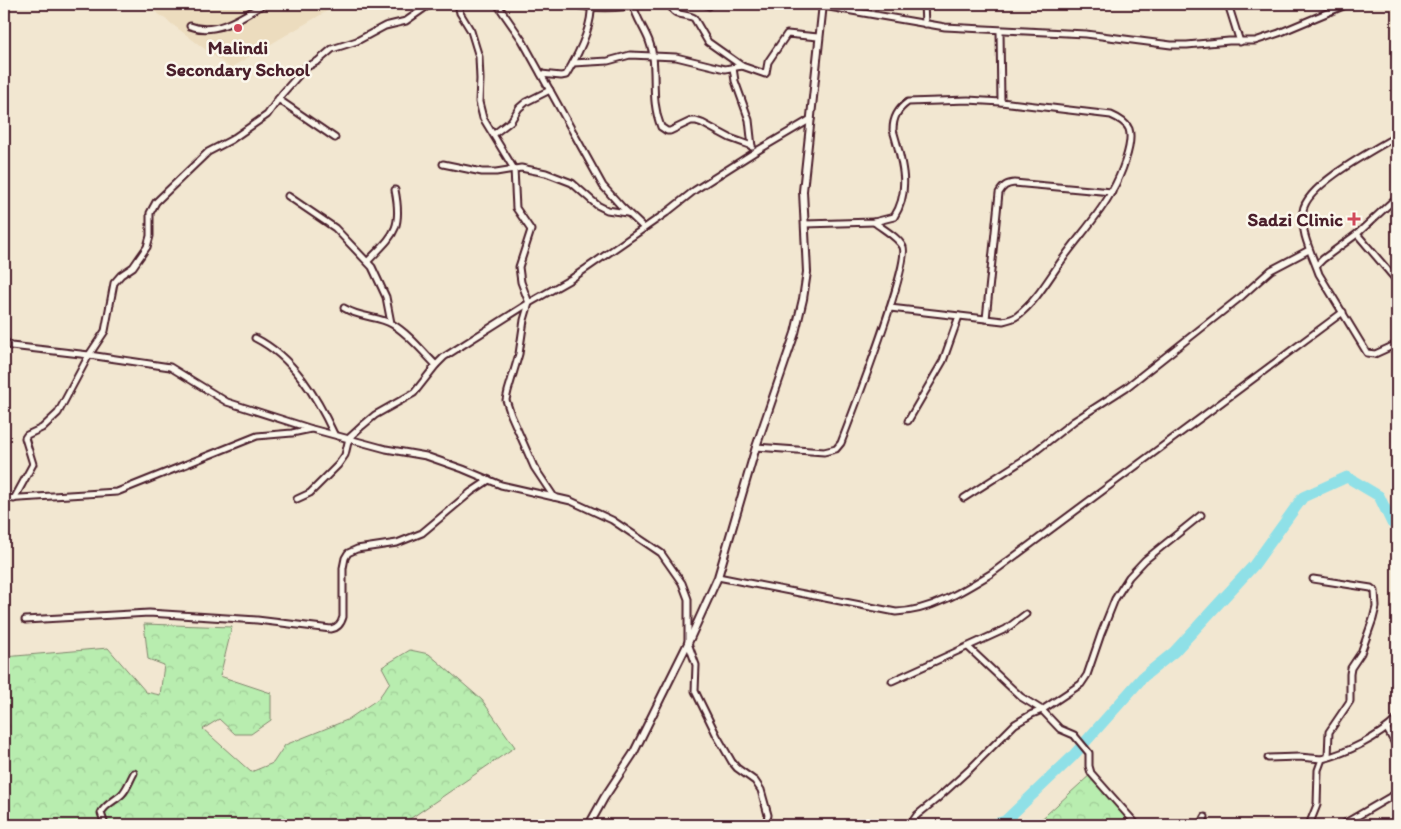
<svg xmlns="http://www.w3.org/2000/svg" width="1401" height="829" font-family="Itim,sans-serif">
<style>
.built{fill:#ecdcbe}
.forest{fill:url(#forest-crowns);stroke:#81866d}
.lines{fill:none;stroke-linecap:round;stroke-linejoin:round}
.river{stroke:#8fe0e7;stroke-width:11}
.minor-casing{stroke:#4a1f2b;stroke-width:9}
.tertiary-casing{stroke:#4a1f2b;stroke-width:10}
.minor{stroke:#fbf7ec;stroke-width:5}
.tertiary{stroke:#fbf7ec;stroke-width:6}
.poi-dot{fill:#d1495b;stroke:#fbf7ec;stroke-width:2}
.labels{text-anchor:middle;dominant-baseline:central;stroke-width:5;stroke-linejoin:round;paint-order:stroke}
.poi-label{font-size:19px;font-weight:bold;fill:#4a1f2b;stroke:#fbf7ec}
</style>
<defs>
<pattern id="forest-crowns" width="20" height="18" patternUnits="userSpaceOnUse" patternTransform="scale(1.25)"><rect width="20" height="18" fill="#b8edaf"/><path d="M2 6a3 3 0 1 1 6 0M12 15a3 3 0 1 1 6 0" fill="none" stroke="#a0cb97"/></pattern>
</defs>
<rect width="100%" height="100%" fill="#f2e7d1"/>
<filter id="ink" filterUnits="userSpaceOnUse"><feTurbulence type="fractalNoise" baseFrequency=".02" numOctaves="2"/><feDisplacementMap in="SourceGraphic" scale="10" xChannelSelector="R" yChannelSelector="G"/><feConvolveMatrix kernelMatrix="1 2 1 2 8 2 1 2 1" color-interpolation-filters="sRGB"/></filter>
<g filter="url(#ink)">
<path class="built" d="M 152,4 L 339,4 L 230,68 L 152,9 Z"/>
<g class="forest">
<path d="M 144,624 L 232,627 L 220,676 L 271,693 L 271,720 L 251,734 L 235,734 L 219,719 L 203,729 L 251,772 L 273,763 L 285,745 L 347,720 L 378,699 L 390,682 L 382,667 L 410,650 L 429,654 L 482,700 L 515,747 L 401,825 L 4,825 L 4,657 L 108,648 L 146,692 L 160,695 L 164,665 L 148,659 Z"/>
<path d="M 1092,773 L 1133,825 L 1035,825 Z"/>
</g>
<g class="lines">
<path class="river" d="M 991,825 L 1005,821 L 1072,757 L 1143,677 L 1174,652 L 1254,565 L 1303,497 L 1347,477 L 1379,496 L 1392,523 L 1397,527"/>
<g class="minor-casing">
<g id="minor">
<path d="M 458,4 L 460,13 L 471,31 L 479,57 L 480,79 L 479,102 L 483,118 L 514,169 L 516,208 L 531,230 L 519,267 L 521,282 L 529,303 L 524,320 L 519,354 L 508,391 L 506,400 L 511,415 L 534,467 L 554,497"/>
<path d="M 497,4 L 522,40 L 603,186 L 621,206 L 644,228"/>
<path d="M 572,4 C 588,9 622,9 638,4"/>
<path d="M 671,4 C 672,17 685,13 694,18 L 708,42 L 742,66"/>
<path d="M 705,4 L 709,6"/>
<path d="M 924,4 L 925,24"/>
<path d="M 1228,4 L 1240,42"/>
<path d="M 633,5 C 638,24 651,36 653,57 C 656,81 651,102 661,127 L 667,131 L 670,131 L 691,121 L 696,121 L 702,123 L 730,138 L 752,146"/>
<path d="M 823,6 L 945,27 L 1086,34 L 1171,45 L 1187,45 L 1229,41 L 1255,41 L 1279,33 L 1348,4"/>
<path d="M 190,26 C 216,36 242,17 264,4"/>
<path d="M 1000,31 L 1001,102"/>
<path d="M 573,63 L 608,61 L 630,55 L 676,57 L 725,69 L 742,66 L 765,74 L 766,73 L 768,62 L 787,34 L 818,37"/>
<path d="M 733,68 L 735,81 L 749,120 L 752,147"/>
<path d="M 541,74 L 561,76 L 566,75 C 578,55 593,27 591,4"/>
<path d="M 278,99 L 335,138"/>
<path d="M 494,134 L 511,121 L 519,108 L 526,102 L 550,90"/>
<path d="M 1397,136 C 1375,149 1306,185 1303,211 C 1300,233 1312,254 1319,274 L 1367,353 L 1375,354 L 1397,344"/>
<path d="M 443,164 L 482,172 L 496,172 L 521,168 L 546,173 L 572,183 L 597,205 L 607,210 L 627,213"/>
<path d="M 288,196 L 335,228 L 372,267 L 386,297 L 391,323"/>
<path d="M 805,224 L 874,222 L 894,217 C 912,190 901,158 893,130 C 893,117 898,109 908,102 L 968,100 L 1001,102 L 1111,115 C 1118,118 1126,122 1129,129 C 1134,144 1120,177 1112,191 C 1100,214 1080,235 1065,256 C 1050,276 1037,301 1017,316 C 1013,319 1008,320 1003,321 L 890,308"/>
<path d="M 1357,234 L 1397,281"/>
<path d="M 368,261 C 393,235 403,230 395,190"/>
<path d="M 1317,265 L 1323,259 L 1357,234 L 1397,197"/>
<path d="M 344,308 C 360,318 378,316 392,324 C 409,334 422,351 436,365"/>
<path d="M 986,319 L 999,193 C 1003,186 1006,184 1014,183 L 1112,192"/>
<path d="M 255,338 C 293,357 317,397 334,434"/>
<path d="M 4,341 L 11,346 L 89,355 L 170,367 L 227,402 L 312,429 L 386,449 L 426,456 L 463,469 L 501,485 L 571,501 L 612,520 L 661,553 L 682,583 L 688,599 L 688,643 L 696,665 L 695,691 L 717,736 L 732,762 L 737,768 L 755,781 L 761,790 L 768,815 L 766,825"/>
<path d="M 908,421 L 943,361 L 959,316"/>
<path d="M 756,447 L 824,452 L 836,449 L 841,443 C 851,417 910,265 903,247 C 898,237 883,229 874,222"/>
<path d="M 964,498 L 1028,457 L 1074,421 L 1127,387 L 1242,296 L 1271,270 L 1309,250"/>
<path d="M 4,499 L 117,492 L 257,436 L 292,433 L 311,429"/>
<path d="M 14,499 L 33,464 L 25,438 L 27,435 L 42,428 L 58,413 L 89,355 L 105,331 L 114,283 L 121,275 L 133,267 L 147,247 L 150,236 L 150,213 L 156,202 L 208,152 L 231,140 L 267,115 L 282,94 L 305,68 L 318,61 L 332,49 L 357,41 L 385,26 L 406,21 L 426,7 L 435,4"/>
<path d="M 297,499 L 310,493 L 338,465 L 345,455 L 349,438 L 362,426 L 375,415 L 414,393 L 436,365 L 444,357 L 529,303 L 571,279 L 666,213 L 695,190 L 755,152 L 811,119"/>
<path d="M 718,577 L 896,612 C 931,611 963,591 992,573 L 1343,312"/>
<path d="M 1313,579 L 1371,588 L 1375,591 L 1376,607 L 1373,619 L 1361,653 L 1351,668 L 1350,674 L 1350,701 L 1329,732 L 1328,757"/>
<path d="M 25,620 L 149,613 L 257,620 L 331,629 C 338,628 341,624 343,617 L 343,568 L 345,558 L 348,553 L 357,549 L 397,543 L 422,533 L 471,492 L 489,480"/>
<path d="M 968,647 L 1021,697 L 1042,710 L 1060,729 L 1074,735 L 1089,753 L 1089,766 L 1091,773 L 1137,825"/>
<path d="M 892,681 L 1006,629 L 1026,614"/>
<path d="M 1387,729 L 1397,747"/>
<path d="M 1268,758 L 1299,757 L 1322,759"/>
<path d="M 105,825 L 101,813 C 105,804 115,801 122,794 C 127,789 130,780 134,773"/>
<path d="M 910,825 L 917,815 L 938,798 L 970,769 L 1015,724 L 1032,714 L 1042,710 L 1081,684 L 1087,675 L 1101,634 L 1115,599 L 1129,577 L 1145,560 L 1201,515"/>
<path d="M 1201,825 L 1205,817"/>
<path d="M 1309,825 L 1317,805 L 1318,770 L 1322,759 C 1347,753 1379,737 1397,719"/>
<path d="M 1342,825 L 1397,793"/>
</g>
</g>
<g class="tertiary-casing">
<path id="tertiary" d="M 589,825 L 604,798 L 633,754 L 688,643 L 718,577 L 756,447 L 795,333 L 803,299 L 807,272 L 803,191 L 823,4"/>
</g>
<use href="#minor" class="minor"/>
<use href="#tertiary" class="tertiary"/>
</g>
</g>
<g class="poi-dot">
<circle cx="238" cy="28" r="5"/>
<path d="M1351.5 211.5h5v5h5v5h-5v5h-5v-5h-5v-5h5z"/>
</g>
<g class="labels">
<g class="poi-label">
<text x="238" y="47">Malindi<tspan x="238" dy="22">Secondary School</tspan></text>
<text x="1343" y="219" text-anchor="end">Sadzi Clinic</text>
</g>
</g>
<rect width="1401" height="829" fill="none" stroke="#fbf7ec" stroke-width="20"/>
<rect x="10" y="10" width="1381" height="809" fill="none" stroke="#4a1f2b" stroke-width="2" filter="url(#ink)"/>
</svg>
